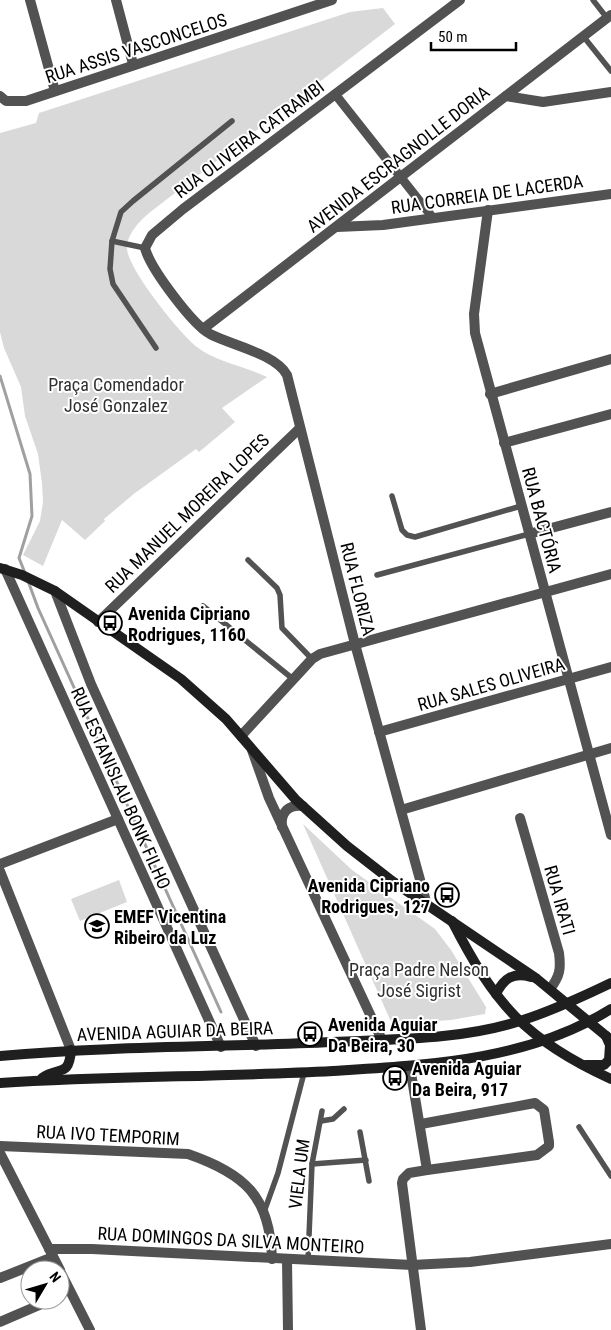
<svg xmlns="http://www.w3.org/2000/svg" width="611" height="1330" font-family="'Roboto Condensed',sans-serif">
<style>
.green{fill:#d9d9d9}
.lines{fill:none;stroke-linecap:round;stroke-linejoin:round}
.stream{stroke:#a0a0a0;stroke-width:3}
.service{stroke:#525252;stroke-width:5.5}
.pedestrian{stroke:#525252;stroke-width:9}
.minor{stroke:#525252;stroke-width:10}
.secondary{stroke:#1f1f1f;stroke-width:10}
.labels{text-anchor:middle;dominant-baseline:central;stroke-width:4;stroke-linejoin:round;paint-order:stroke}
.street-label{font-size:18px;fill:#000;stroke:#fff}
.park-label{font-size:18px;fill:#303030;stroke:#fff}
.poi-label{font-size:18px;font-weight:bold;fill:#000;stroke:#fff;text-anchor:start}
</style>
<rect width="100%" height="100%" fill="#fff"/>
<g class="green">
<path d="M 383,8 L 395,24 L 149,213 C 139,222 127,234 127,248 C 127,268 180,334 197,347 C 216,362 245,366 267,377 L 222,408 L 235,422 L 199,452 L 196,449 L 135,493 L 104,519 L 105,521 L 85,540 L 62,520 L 43,566 L 23,555 L 40,521 L 43,502 L 42,483 L 38,454 L 25,416 L 21,387 L 4,348 L 0,332 L 0,133 L 36,123 L 39,113 L 350,12 Z"/>
<path d="M 303,824 L 352,870 L 435,929 L 451,950 L 486,1007 L 485,1014 L 451,1020 L 392,1024 Z"/>
<path d="M 119,880 L 127,902 L 80,921 L 71,899 Z"/>
</g>
<g class="lines">
<g class="stream">
<path d="M 0,376 L 30,474 L 32,516 L 19,558 L 25,573"/>
<path d="M 28,581 L 38,608 L 221,1012"/>
</g>
<g class="service">
<path d="M 593,0 L 607,18"/>
<path d="M 583,36 L 611,71"/>
<path d="M 112,241 L 121,212 L 133,201 L 232,121"/>
<path d="M 145,248 L 112,241 L 110,269 L 113,284 L 156,348"/>
<path d="M 392,496 L 402,530 L 407,535 L 415,537 L 521,506"/>
<path d="M 248,560 L 277,588 L 280,595 L 282,628 L 312,659"/>
<path d="M 377,575 L 529,534"/>
<path d="M 203,606 L 293,679"/>
<path d="M 321,1121 L 333,1119 L 344,1109"/>
<path d="M 579,1127 L 611,1176"/>
<path d="M 360,1132 L 369,1181"/>
<path d="M 312,1164 L 366,1160"/>
<path d="M 264,1212 L 278,1173 L 304,1073"/>
<path d="M 308,1260 L 312,1164 L 322,1111"/>
</g>
<path class="pedestrian" d="M 335,94 L 433,218"/>
<g class="minor">
<path d="M 30,0 L 55,91"/>
<path d="M 116,0 L 133,64"/>
<path d="M 0,96 L 6,101 L 26,101 L 332,0"/>
<path d="M 506,96 L 543,102 L 611,92"/>
<path d="M 488,210 L 474,314 L 475,333 L 611,835"/>
<path d="M 337,227 L 383,225 L 611,194"/>
<path d="M 203,329 L 611,15"/>
<path d="M 490,394 L 611,359"/>
<path d="M 504,443 L 611,414"/>
<path d="M 529,534 L 611,512"/>
<path d="M 5,569 L 221,1047"/>
<path d="M 55,591 L 91,684 L 256,1046"/>
<path d="M 98,622 L 300,428"/>
<path d="M 379,732 L 611,667"/>
<path d="M 241,736 L 312,659 L 320,654 L 611,574"/>
<path d="M 252,750 L 269,798 L 382,1040"/>
<path d="M 401,810 L 611,748"/>
<path d="M 520,818 L 559,953 C 561,969 560,976 550,989"/>
<path d="M 282,827 C 280,812 289,804 303,806"/>
<path d="M 0,864 L 118,819"/>
<path d="M 0,871 L 71,1050"/>
<path d="M 427,905 L 355,644 L 287,375 C 276,354 231,345 210,334 C 192,324 150,268 145,248 L 152,235 L 183,209 L 460,0"/>
<path d="M 410,1067 L 427,1170 L 409,1173 L 403,1179 L 402,1183 L 421,1330"/>
<path d="M 421,1124 L 535,1103 L 544,1110 L 549,1142 L 549,1146 L 537,1155 L 427,1170"/>
<path d="M 0,1146 L 188,1154 C 245,1174 270,1196 272,1259"/>
<path d="M 0,1153 L 60,1270"/>
<path d="M 49,1249 L 92,1249 L 412,1265 L 470,1262 L 611,1244"/>
<path d="M 287,1260 L 288,1330"/>
<path d="M 60,1271 L 90,1330"/>
<path d="M 0,1278 L 53,1257"/>
<path d="M 0,1322 L 51,1300"/>
</g>
<g class="secondary">
<path d="M 0,568 L 22,575 L 55,591 L 181,679 L 226,719 L 296,800 L 347,846 L 392,881 L 537,979 L 611,1040"/>
<path d="M 452,921 C 494,1003 525,1040 611,1079"/>
<path d="M 496,994 C 504,978 513,972 531,977"/>
<path d="M 0,1056 C 111,1046 222,1047 333,1042 C 395,1039 460,1040 520,1021 C 552,1011 582,997 611,983"/>
<path d="M 586,1065 L 604,1065 L 609,1060 L 610,1045 L 606,1036"/>
<path d="M 42,1078 C 59,1066 69,1078 71,1050"/>
<path d="M 0,1083 C 111,1076 222,1077 333,1071 C 429,1065 527,1061 611,1009"/>
</g>
</g>
<defs>
<g id="bus-ring" transform="scale(1.25)"><circle r="9.5" fill="#fff" stroke="#000" stroke-width="1.5"/><path d="M-5-6H5V4H4V6H2V4H-2V6H-4V4H-5ZM-3.5-4V0h7V-4ZM-3.5 1.2v1.5H-2V1.2ZM2 1.2v1.5H3.5V1.2Z" fill="#000"/></g>
<g id="school-ring" transform="scale(1.25)"><circle r="9.5" fill="#fff" stroke="#000" stroke-width="1.5"/><path d="M0-5L7-2L0 1L-7-2ZM-4 1L0 2.5L4 1V4Q0 6-4 4Z" fill="#000"/></g>
</defs>
<g fill-rule="evenodd">
<use href="#bus-ring" x="110" y="623"/>
<use href="#bus-ring" x="447" y="895"/>
<use href="#school-ring" x="97" y="926"/>
<use href="#bus-ring" x="310" y="1034"/>
<use href="#bus-ring" x="395" y="1078"/>
</g>
<g class="labels">
<g class="street-label">
<text transform="translate(136 48) rotate(-18)">RUA ASSIS VASCONCELOS</text>
<text transform="translate(249 139) rotate(-37)">RUA OLIVEIRA CATRAMBI</text>
<text transform="translate(398 159) rotate(-38)">AVENIDA ESCRAGNOLLE DORIA</text>
<text transform="translate(487 194) rotate(-8)">RUA CORREIA DE LACERDA</text>
<text transform="translate(187 513) rotate(-44)">RUA MANUEL MOREIRA LOPES</text>
<text transform="translate(542 520) rotate(75)">RUA BACTÓRIA</text>
<text transform="translate(358 589) rotate(76)">RUA FLORIZA</text>
<text transform="translate(491 684) rotate(-16)">RUA SALES OLIVEIRA</text>
<text transform="translate(121 788) rotate(66)">RUA ESTANISLAU BONK FILHO</text>
<text transform="translate(560 900) rotate(74)">RUA IRATI</text>
<text transform="translate(175 1031) rotate(-2)">AVENIDA AGUIAR DA BEIRA</text>
<text transform="translate(108 1135) rotate(3)">RUA IVO TEMPORIM</text>
<text transform="translate(299 1174) rotate(-83)">VIELA UM</text>
<text transform="translate(231 1240) rotate(3)">RUA DOMINGOS DA SILVA MONTEIRO</text>
</g>
<g class="park-label">
<text x="116" y="384">Praça Comendador<tspan x="116" dy="21">José Gonzalez</tspan></text>
<text x="419" y="969">Praça Padre Nelson<tspan x="419" dy="21">José Sigrist</tspan></text>
</g>
<g class="poi-label">
<text x="128" y="613">Avenida Cipriano<tspan x="128" dy="21">Rodrigues, 1160</tspan></text>
<text x="430" y="885" text-anchor="end">Avenida Cipriano<tspan x="430" dy="21">Rodrigues, 127</tspan></text>
<text x="114" y="916">EMEF Vicentina<tspan x="114" dy="21">Ribeiro da Luz</tspan></text>
<text x="328" y="1024">Avenida Aguiar<tspan x="328" dy="21">Da Beira, 30</tspan></text>
<text x="412" y="1068">Avenida Aguiar<tspan x="412" dy="21">Da Beira, 917</tspan></text>
</g>
</g>
<g transform="translate(45 1285) rotate(52)"><circle r="24" fill="#ffffff" stroke="#999999"/>
<path d="M0-4L9 19L0 12L-9 19Z" fill="#000000"/>
<text y="-8" font-size="14" font-weight="bold" text-anchor="middle" fill="#000000">N</text>
</g>
<path d="M431 42v8h85v-8" fill="none" stroke="#000000" stroke-width="2.5"/>
<text x="438" y="42" font-size="15" fill="#000000" stroke="#ffffff" stroke-width="4" paint-order="stroke">50 m</text>
</svg>
